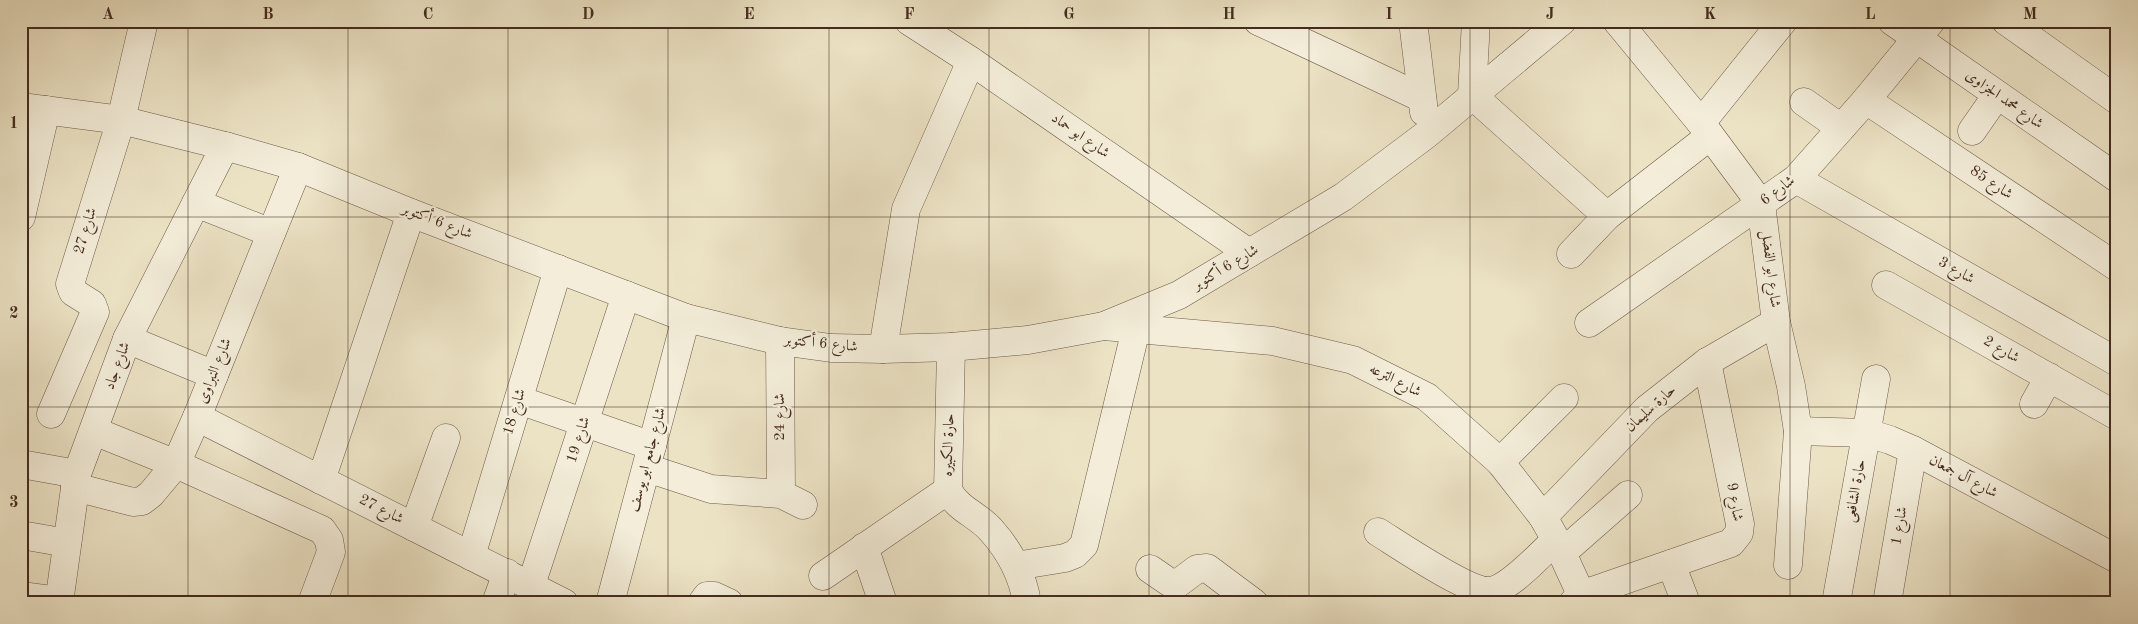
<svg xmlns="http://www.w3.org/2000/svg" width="2138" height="624" font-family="'Old Standard TT',Amiri,serif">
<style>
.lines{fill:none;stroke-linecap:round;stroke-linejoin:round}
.minor-casing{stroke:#6e5a48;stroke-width:29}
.tertiary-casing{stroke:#6e5a48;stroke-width:29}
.minor{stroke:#f3edd9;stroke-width:28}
.tertiary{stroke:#f3edd9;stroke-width:28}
.grid{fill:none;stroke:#442c1f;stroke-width:1;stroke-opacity:0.55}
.labels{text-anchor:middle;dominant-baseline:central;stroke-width:4.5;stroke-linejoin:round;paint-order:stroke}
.street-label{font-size:15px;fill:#442c1f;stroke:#f3edd9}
.neatline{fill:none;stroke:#442c1f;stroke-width:2}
.grid-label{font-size:16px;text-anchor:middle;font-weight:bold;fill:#442c1f}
</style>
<rect width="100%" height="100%" fill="#ece3c5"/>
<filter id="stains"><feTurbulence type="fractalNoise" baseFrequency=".004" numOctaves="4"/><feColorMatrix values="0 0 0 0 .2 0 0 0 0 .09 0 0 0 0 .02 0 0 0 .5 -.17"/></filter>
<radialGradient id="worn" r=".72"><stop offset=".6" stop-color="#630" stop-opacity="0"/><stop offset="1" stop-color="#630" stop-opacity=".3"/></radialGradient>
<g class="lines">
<g class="minor-casing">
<g id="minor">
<path d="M 909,21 L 971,61 L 1249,253"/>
<path d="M 1258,21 L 1422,98"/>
<path d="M 1413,21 L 1424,112"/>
<path d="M 1476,21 L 1472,95 L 1607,216"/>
<path d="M 1617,21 L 1701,123 L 1761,204 L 1776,322 L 1791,386 L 1798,431 L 1788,565"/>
<path d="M 1892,21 L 2117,178"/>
<path d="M 2006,21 L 2117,100"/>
<path d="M 1866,100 L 2117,267"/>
<path d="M 1804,102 L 1841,128"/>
<path d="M 1701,123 L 1783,21"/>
<path d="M 1972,131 L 1997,95"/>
<path d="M 1796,179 L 2117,362"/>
<path d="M 196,203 L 271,233"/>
<path d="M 21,217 L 46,110"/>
<path d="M 1571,254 L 1607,216 L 1710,136"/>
<path d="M 1886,285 L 2117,416"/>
<path d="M 1589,323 L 1796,179 L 1866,100 L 1931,21"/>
<path d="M 1104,326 L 1273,341 L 1353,360 L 1427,397 L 1500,462 L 1543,517 L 1556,540 L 1585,603"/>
<path d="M 127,339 L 214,375"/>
<path d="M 780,341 L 781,494"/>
<path d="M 951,347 L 948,490 C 958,510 977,514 991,530 C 1009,550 1023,576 1027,603"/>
<path d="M 883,349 L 906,209 L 971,61"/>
<path d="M 519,400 L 652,446"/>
<path d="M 2034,404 L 2049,377"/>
<path d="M 51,414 L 95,312 L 92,304 L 73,292 L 70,284 L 121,120 L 144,21"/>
<path d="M 197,417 L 564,603"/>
<path d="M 94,431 L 176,464 L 322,530 L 329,540 L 331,552 L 312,603"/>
<path d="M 1798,431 L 1867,433 L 1890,440 L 1913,450 L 2117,559"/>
<path d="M 1500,462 L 1564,398"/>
<path d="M 21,464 L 77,474"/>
<path d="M 647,468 L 711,489 L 781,494 L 803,505"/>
<path d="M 321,480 L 411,213"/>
<path d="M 75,487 L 133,502 L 142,501 L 151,494 L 176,464 L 197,417 L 298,167"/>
<path d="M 1543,517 L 1647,409 L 1707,362 L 1776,322"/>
<path d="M 414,527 L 446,438"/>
<path d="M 1378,532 C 1399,545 1468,592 1489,591 C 1509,590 1541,553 1556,540"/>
<path d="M 21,535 L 67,543"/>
<path d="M 864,547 L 883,603"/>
<path d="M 1562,553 L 1628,495"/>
<path d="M 471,556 L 558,269"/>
<path d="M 1671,564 L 1686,603"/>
<path d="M 1016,566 L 1065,558 L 1075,554 L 1084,545 L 1136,329"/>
<path d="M 1150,569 L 1169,582 L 1177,584 L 1197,569 L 1207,568 L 1254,603"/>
<path d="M 823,576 L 948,490"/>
<path d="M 531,585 L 626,295"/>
<path d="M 21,596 L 59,601"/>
<path d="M 59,603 L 77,474 L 127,339 L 225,146"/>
<path d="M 496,603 L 507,573"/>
<path d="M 610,603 L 686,318"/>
<path d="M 702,603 L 707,596 L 714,596 L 729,603"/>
<path d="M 1573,603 L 1581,595 L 1731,543 L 1739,533 L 1740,524 L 1707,362"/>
<path d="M 1836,603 L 1876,379"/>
<path d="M 1887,603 L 1913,450"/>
</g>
</g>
<g class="tertiary-casing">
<path id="tertiary" d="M 21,107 L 121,120 L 225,146 L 298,167 L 411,213 L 686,318 L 780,341 L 831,348 L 883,349 L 951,347 L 1028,340 L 1104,326 L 1179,295 L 1343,197 L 1427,134 L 1562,21"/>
</g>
<use href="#minor" class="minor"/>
<use href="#tertiary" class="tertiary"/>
</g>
<path class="grid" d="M 188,21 L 188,603M 348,21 L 348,603M 508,21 L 508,603M 668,21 L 668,603M 829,21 L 829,603M 989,21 L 989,603M 1149,21 L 1149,603M 1309,21 L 1309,603M 1470,21 L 1470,603M 1630,21 L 1630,603M 1790,21 L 1790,603M 1950,21 L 1950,603M 21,217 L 2117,217M 21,407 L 2117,407"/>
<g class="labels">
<g class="street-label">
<text transform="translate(2004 100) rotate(35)">شارع محمد الجزاوى</text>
<text transform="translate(1080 136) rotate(35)">شارع ابو حماد</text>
<text transform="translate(1991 183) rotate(34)">شارع 85</text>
<text transform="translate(1778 191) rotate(-37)">شارع 6</text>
<text transform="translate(437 222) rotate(21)">شارع 6 أكتوبر</text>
<text transform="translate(86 231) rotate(-73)">شارع 27</text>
<text transform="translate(1226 268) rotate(-31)">شارع 6 أكتوبر</text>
<text transform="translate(1770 269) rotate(83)">شارع ابو الفضل</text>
<text transform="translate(1956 271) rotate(30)">شارع 3</text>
<text transform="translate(821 344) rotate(6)">شارع 6 أكتوبر</text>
<text transform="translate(2001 350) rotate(30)">شارع 2</text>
<text transform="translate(118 366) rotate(-70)">شارع جاد</text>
<text transform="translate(215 371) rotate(-68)">شارع النبراوى</text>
<text transform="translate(1395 381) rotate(27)">شارع الترعه</text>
<text transform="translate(1651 409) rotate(-42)">حارة سليمان</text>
<text transform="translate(515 412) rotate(-73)">شارع 18</text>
<text transform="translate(780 417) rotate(-90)">شارع 24</text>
<text transform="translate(579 440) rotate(-72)">شارع 19</text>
<text transform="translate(949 445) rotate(-88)">حارة الكبيره</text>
<text transform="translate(648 460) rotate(-75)">شارع جامع ابو يوسف</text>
<text transform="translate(1963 477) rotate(28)">شارع آل جمعان</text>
<text transform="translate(1856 491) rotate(-80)">حارة الشافعى</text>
<text transform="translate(1734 502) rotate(80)">شارع 9</text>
<text transform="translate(381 510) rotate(27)">شارع 27</text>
<text transform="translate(1900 526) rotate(-80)">شارع 1</text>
</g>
</g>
<rect width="2138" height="624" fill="none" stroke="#ece3c5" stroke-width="55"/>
<rect x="28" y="28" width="2082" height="568" class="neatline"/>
<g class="grid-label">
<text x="108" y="19">A</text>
<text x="268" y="19">B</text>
<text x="428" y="19">C</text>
<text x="588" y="19">D</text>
<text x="749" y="19">E</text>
<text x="909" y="19">F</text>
<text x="1069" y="19">G</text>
<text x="1229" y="19">H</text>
<text x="1389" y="19">I</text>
<text x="1550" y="19">J</text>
<text x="1710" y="19">K</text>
<text x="1870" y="19">L</text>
<text x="2030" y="19">M</text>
<text x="14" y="128">1</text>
<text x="14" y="318">2</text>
<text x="14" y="507">3</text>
</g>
<rect width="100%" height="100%" filter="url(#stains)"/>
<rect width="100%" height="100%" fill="url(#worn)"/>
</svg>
